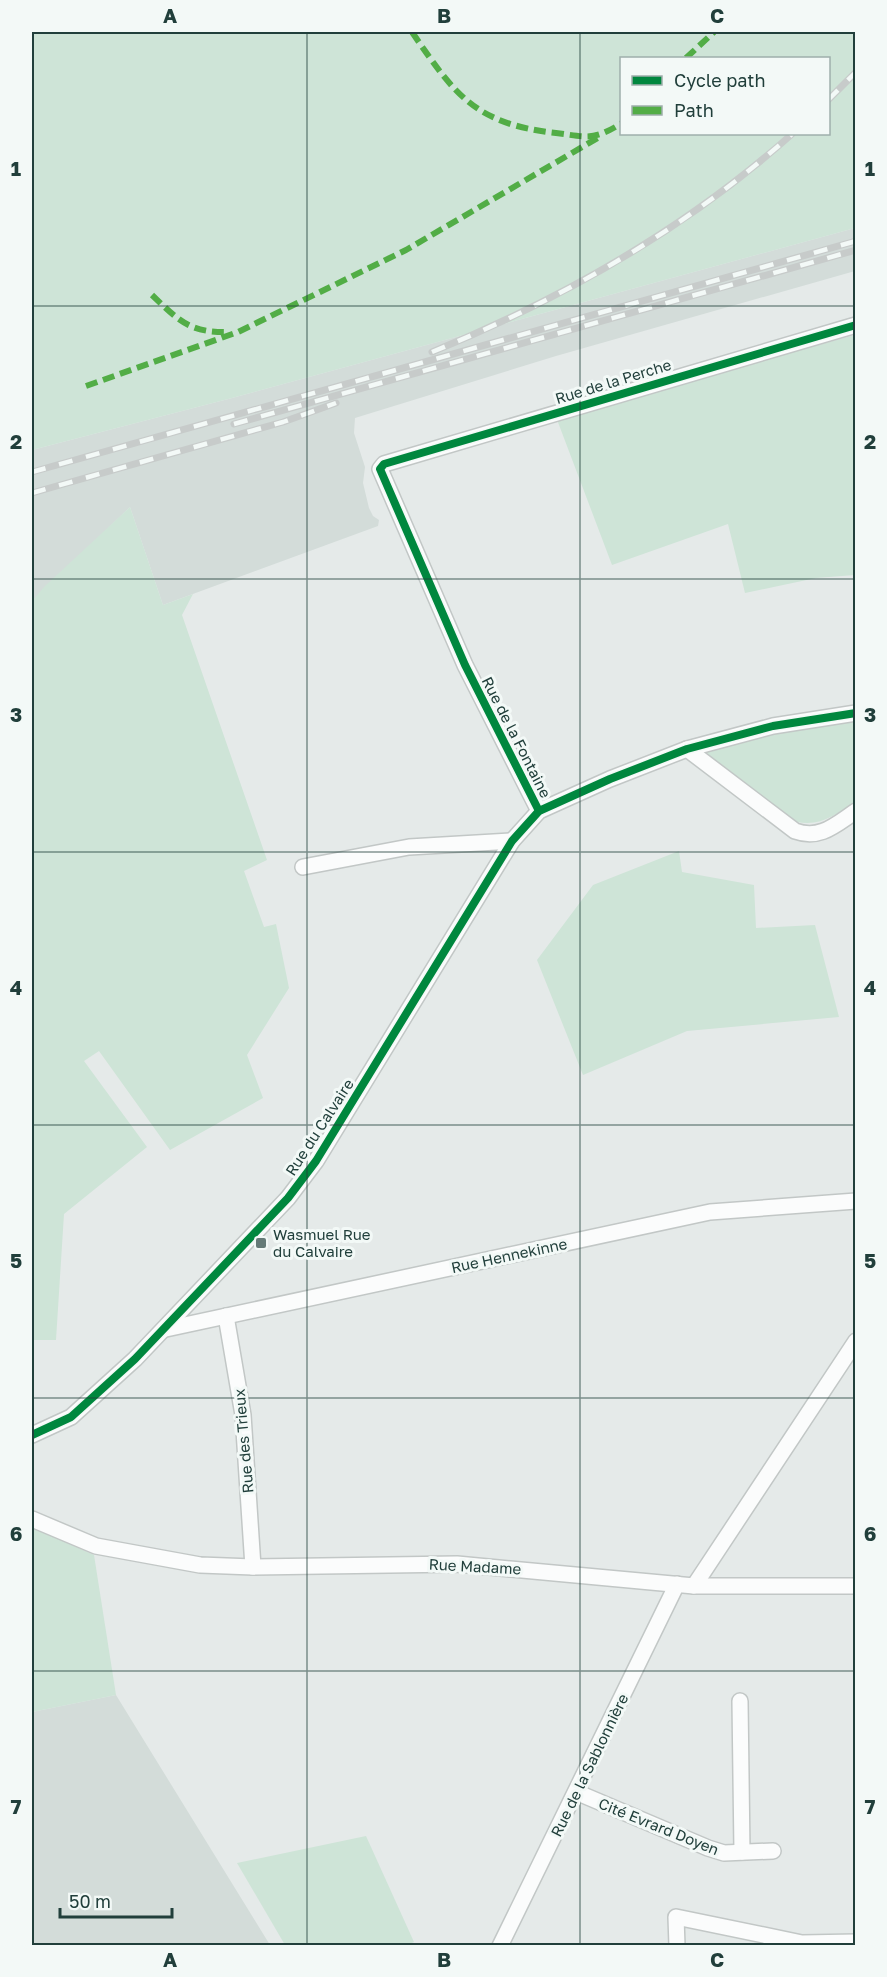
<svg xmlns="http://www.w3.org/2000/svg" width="887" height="1977" font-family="'Golos Text',sans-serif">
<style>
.built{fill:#d3dcd9}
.green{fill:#cee4d7;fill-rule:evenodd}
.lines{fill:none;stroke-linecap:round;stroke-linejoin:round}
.minor-casing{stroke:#c2c7c6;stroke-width:18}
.minor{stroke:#fbfcfc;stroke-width:15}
.rail-casing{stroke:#c7cbca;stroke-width:7}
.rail{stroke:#f3f9f7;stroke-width:4.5;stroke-dasharray:14;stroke-linecap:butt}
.quiet{stroke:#52ad46;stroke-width:6;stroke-dasharray:12 6;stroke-linecap:butt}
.cycleway-casing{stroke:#f3f9f7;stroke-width:11}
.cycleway{stroke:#00873e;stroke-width:8}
.grid{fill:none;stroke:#213f3b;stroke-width:1.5;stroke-opacity:0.55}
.poi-dot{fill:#667b78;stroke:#f3f9f7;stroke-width:2}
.labels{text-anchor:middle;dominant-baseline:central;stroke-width:6;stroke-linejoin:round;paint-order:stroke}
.street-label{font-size:15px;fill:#213f3b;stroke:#f3f9f7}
.poi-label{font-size:15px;fill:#213f3b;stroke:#f3f9f7;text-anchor:start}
.neatline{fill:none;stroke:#213f3b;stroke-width:2}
.grid-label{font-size:20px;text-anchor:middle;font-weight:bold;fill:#213f3b}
</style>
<rect width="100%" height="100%" fill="#e5eae9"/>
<g class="built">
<path d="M 855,228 L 855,271 L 556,356 L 355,418 L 354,433 L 365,467 L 363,483 L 369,508 L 373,516 L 379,520 L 378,526 L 163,605 L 130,507 L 32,601 L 32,450 L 232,398 Z"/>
<path d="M 116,1695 L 148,1747 L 270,1945 L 32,1945 L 32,1712 Z"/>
</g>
<g class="green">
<path d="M 32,32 L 855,32 L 855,228 L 232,398 L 32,450 ZM 622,58 L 828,58 L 828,134 L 622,134 Z"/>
<path d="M 855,335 L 855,575 L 816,578 L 745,593 L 728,524 L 612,565 L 556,417 Z"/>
<path d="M 130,507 L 163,605 L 193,594 L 182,615 L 267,860 L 244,871 L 264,927 L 276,924 L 289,988 L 247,1055 L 263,1098 L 170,1150 L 99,1051 L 84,1061 L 147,1147 L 64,1214 L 56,1340 L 32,1340 L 32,601 L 45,586 Z"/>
<path d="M 855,718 L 855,802 C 836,814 821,827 797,822 L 708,757 L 707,750 L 808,725 Z"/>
<path d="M 679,851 L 682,872 L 754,885 L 756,928 L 815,925 L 839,1017 L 687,1031 L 583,1075 L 537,960 L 593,885 Z"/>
<path d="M 32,1527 L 94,1555 L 116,1695 L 32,1712 Z"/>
<path d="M 366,1836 L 414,1942 L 405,1946 L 285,1945 L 237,1863 Z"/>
</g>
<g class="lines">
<g class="minor-casing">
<g id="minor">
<path d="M 687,749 L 795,831 C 820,840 835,825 856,811"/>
<path d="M 539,811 L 465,665 L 380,469 L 384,464 L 856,325"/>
<path d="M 303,867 L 409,847 L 512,841"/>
<path d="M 226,1316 L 243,1415 L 253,1567"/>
<path d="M 166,1329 L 710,1212 L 856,1201"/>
<path d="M 32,1435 L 71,1417 L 135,1359 L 288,1198 L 316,1161 L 512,841 L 539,811 L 610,779 L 687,749 L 773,726 L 856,713"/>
<path d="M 32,1519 L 96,1546 L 200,1565 L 253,1567 L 457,1564 L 694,1586 L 856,1586"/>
<path d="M 694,1586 L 856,1341"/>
<path d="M 740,1701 L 742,1852"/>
<path d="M 576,1792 L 708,1848 L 724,1853 L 773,1851"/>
<path d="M 500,1946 L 677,1584"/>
<path d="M 677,1946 L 676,1917 L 802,1943 L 856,1942"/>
</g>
</g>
<use href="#minor" class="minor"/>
<g class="rail-casing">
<g id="rail">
<path d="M 828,100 L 856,72"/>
<path d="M 432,352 C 564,298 686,229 792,134"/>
<path d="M 234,424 L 856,250"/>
<path d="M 32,472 L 856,241"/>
<path d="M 32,493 L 283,422 L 336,403"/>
</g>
</g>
<use href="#rail" class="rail"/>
<g class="quiet">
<path d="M 412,32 C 455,95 475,124 556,133 C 588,137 593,141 622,123"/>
<path d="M 686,58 L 714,32"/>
<path d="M 152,295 C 179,321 190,333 229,332"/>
<path d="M 86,386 L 238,332 L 406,250 L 601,136"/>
</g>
<g class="cycleway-casing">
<g id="cycleway">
<path d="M 539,811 L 465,665 L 380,469 L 384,464 L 856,325"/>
<path d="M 32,1435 L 71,1417 L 135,1359 L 288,1198 L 316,1161 L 512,841 L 539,811 L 610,779 L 687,749 L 773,726 L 856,713"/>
</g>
</g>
<use href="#cycleway" class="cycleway"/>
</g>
<path class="grid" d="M 307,32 L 307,1946M 580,32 L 580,1946M 32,306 L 856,306M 32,579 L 856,579M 32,852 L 856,852M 32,1125 L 856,1125M 32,1398 L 856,1398M 32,1671 L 856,1671"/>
<rect class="poi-dot" x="255" y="1237" width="12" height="12" rx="3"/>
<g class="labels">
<g class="street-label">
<text transform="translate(613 381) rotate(-17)">Rue de la Perche</text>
<text transform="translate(517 737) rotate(63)">Rue de la Fontaine</text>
<text transform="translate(319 1127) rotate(-57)">Rue du Calvaire</text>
<text transform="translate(509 1255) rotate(-12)">Rue Hennekinne</text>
<text transform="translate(243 1441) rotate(-95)">Rue des Trieux</text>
<text transform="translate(475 1566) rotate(3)">Rue Madame</text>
<text transform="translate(589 1765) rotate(-64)">Rue de la Sablonnière</text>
<text transform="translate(659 1826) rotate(22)">Cité Evrard Doyen</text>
</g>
<g class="poi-label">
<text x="273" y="1234">Wasmuel Rue<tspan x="273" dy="17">du Calvaire</tspan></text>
</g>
</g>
<rect width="887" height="1977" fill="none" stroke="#f3f9f7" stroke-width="66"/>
<rect x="620" y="57" width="210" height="78" fill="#f3f9f7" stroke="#9fafac" stroke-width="1.5"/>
<rect x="632" y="76" width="30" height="9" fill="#00873e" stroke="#9fafac" stroke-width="1.5"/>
<text x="674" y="87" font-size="18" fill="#213f3b">Cycle path</text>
<rect x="632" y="106" width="30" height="9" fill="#52ad46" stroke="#9fafac" stroke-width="1.5"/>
<text x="674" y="117" font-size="18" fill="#213f3b">Path</text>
<path d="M60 1908v9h112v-9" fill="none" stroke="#213f3b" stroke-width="3"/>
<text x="69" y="1908" font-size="18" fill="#213f3b" stroke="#f3f9f7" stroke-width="4.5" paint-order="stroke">50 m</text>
<rect x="33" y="33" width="821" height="1911" class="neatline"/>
<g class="grid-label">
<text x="170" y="23">A</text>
<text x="444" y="23">B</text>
<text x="717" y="23">C</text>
<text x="16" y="176">1</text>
<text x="870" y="176">1</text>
<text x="16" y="449">2</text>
<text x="870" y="449">2</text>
<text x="16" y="722">3</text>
<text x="870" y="722">3</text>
<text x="16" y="995">4</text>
<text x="870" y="995">4</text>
<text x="16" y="1268">5</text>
<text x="870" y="1268">5</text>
<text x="16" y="1541">6</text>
<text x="870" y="1541">6</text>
<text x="16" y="1814">7</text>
<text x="870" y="1814">7</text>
<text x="170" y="1967">A</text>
<text x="444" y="1967">B</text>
<text x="717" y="1967">C</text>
</g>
</svg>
